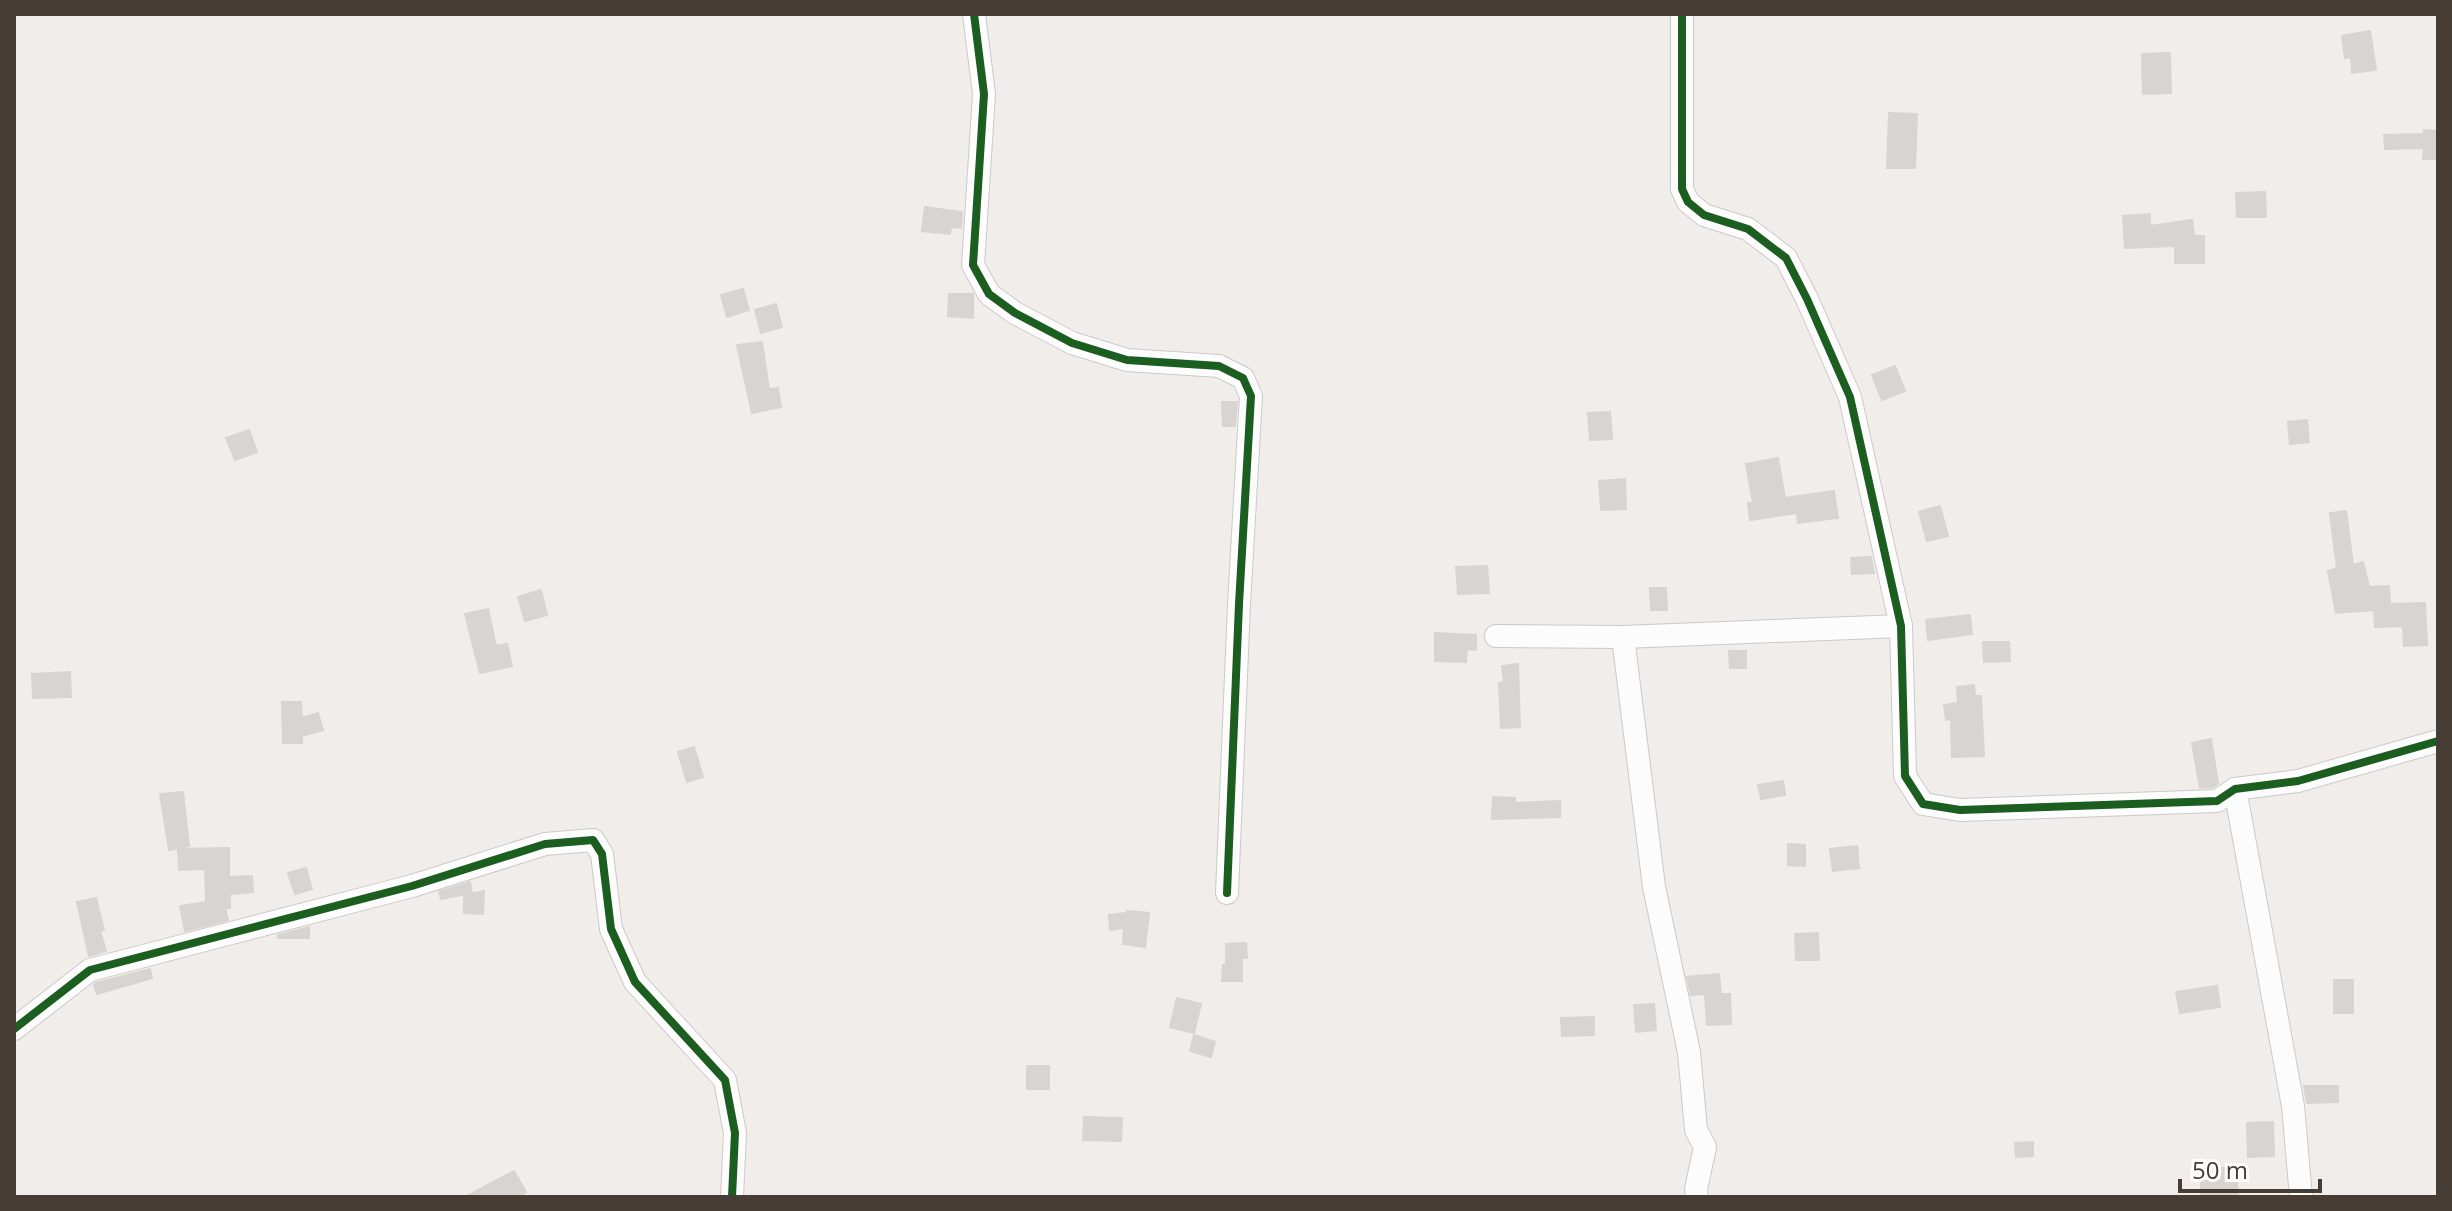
<svg xmlns="http://www.w3.org/2000/svg" width="2452" height="1211" font-family="'Open Sans',sans-serif">
<style>
.building{fill:#d8d4d1;stroke:#d9d4d0;stroke-width:2}
.lines{fill:none;stroke-linecap:round;stroke-linejoin:round}
.minor-casing{stroke:#cdc9c6;stroke-width:24}
.minor{stroke:#fdfcfc;stroke-width:22}
.cycleway-casing{stroke:#fff;stroke-width:13}
.cycleway{stroke:#1b5e20;stroke-width:8}
</style>
<rect width="100%" height="100%" fill="#f0edea"/>
<g class="building">
<path d="M 2370,31 L 2376,70 L 2352,73 L 2351,57 L 2345,58 L 2342,36 Z"/>
<path d="M 2170,53 L 2171,93 L 2143,94 L 2142,54 Z"/>
<path d="M 1889,113 L 1917,114 L 1915,168 L 1887,168 Z"/>
<path d="M 2424,130 L 2438,131 L 2438,159 L 2423,159 L 2424,148 L 2385,149 L 2384,135 L 2424,134 Z"/>
<path d="M 2265,192 L 2266,217 L 2237,217 L 2236,193 Z"/>
<path d="M 925,207 L 962,212 L 961,228 L 951,227 L 950,234 L 922,231 Z"/>
<path d="M 2150,214 L 2150,226 L 2192,220 L 2194,236 L 2204,236 L 2204,263 L 2175,263 L 2175,246 L 2125,248 L 2123,216 Z"/>
<path d="M 743,289 L 749,310 L 727,317 L 721,295 Z"/>
<path d="M 949,294 L 973,294 L 973,318 L 948,316 Z"/>
<path d="M 776,304 L 782,327 L 761,333 L 755,310 Z"/>
<path d="M 762,342 L 769,389 L 778,388 L 781,407 L 752,413 L 737,345 Z"/>
<path d="M 1895,366 L 1905,391 L 1882,400 L 1872,375 Z"/>
<path d="M 1222,402 L 1237,402 L 1235,426 L 1223,426 Z"/>
<path d="M 1610,412 L 1612,439 L 1590,440 L 1588,413 Z"/>
<path d="M 2307,420 L 2309,442 L 2290,444 L 2288,422 Z"/>
<path d="M 249,430 L 257,452 L 235,460 L 226,438 Z"/>
<path d="M 1778,458 L 1785,498 L 1834,491 L 1838,518 L 1798,523 L 1797,513 L 1750,520 L 1748,503 L 1753,503 L 1746,464 Z"/>
<path d="M 1625,479 L 1626,509 L 1601,510 L 1599,481 Z"/>
<path d="M 1940,506 L 1948,536 L 1927,541 L 1919,512 Z"/>
<path d="M 2346,511 L 2353,565 L 2363,562 L 2369,587 L 2389,586 L 2390,604 L 2425,603 L 2427,645 L 2404,646 L 2403,626 L 2375,627 L 2374,610 L 2336,613 L 2328,571 L 2337,568 L 2330,513 Z"/>
<path d="M 1871,557 L 1874,573 L 1852,574 L 1851,558 Z"/>
<path d="M 1487,566 L 1489,593 L 1458,594 L 1456,567 Z"/>
<path d="M 1650,588 L 1666,588 L 1667,610 L 1651,610 Z"/>
<path d="M 541,590 L 547,615 L 525,621 L 518,597 Z"/>
<path d="M 488,609 L 496,646 L 507,644 L 512,666 L 480,673 L 465,614 Z"/>
<path d="M 1970,615 L 1972,634 L 1928,640 L 1926,620 Z"/>
<path d="M 1435,633 L 1476,635 L 1476,650 L 1467,649 L 1466,662 L 1435,661 Z"/>
<path d="M 1983,642 L 2009,642 L 2010,661 L 1984,662 Z"/>
<path d="M 1729,651 L 1746,651 L 1746,668 L 1730,668 Z"/>
<path d="M 1518,664 L 1520,727 L 1501,728 L 1499,683 L 1504,682 L 1502,666 Z"/>
<path d="M 70,672 L 71,697 L 33,698 L 32,674 Z"/>
<path d="M 1974,685 L 1975,696 L 1981,696 L 1984,756 L 1952,757 L 1951,719 L 1946,720 L 1944,705 L 1958,703 L 1957,687 Z"/>
<path d="M 282,702 L 301,702 L 302,718 L 318,713 L 323,730 L 302,736 L 302,743 L 283,743 Z"/>
<path d="M 2211,739 L 2218,783 L 2213,787 L 2200,788 L 2192,743 Z"/>
<path d="M 694,747 L 703,777 L 687,782 L 678,752 Z"/>
<path d="M 1783,781 L 1785,795 L 1761,799 L 1758,785 Z"/>
<path d="M 183,792 L 189,846 L 169,850 L 160,794 Z"/>
<path d="M 1493,797 L 1515,798 L 1515,803 L 1560,801 L 1560,817 L 1492,819 Z"/>
<path d="M 1788,844 L 1805,845 L 1805,866 L 1788,865 Z"/>
<path d="M 1857,846 L 1859,868 L 1833,871 L 1830,849 Z"/>
<path d="M 229,848 L 229,877 L 252,876 L 253,892 L 230,894 L 230,908 L 225,908 L 228,920 L 185,931 L 180,906 L 206,902 L 205,869 L 179,870 L 178,849 Z"/>
<path d="M 306,868 L 312,889 L 295,894 L 288,873 Z"/>
<path d="M 470,882 L 472,893 L 441,899 L 439,892 Z"/>
<path d="M 484,891 L 483,914 L 464,913 L 464,895 Z"/>
<path d="M 96,898 L 104,930 L 100,931 L 106,951 L 89,956 L 77,902 Z"/>
<path d="M 1127,911 L 1149,913 L 1145,947 L 1123,944 L 1124,928 L 1110,930 L 1109,915 L 1126,913 Z"/>
<path d="M 309,927 L 309,938 L 278,938 L 278,935 Z"/>
<path d="M 1818,933 L 1819,960 L 1796,960 L 1795,934 Z"/>
<path d="M 1246,943 L 1247,958 L 1242,958 L 1242,981 L 1222,981 L 1223,965 L 1226,965 L 1226,944 Z"/>
<path d="M 150,969 L 152,978 L 97,994 L 94,985 L 96,983 Z"/>
<path d="M 1719,974 L 1721,994 L 1730,994 L 1731,1024 L 1707,1025 L 1705,994 L 1691,995 L 1687,977 Z"/>
<rect x="2334" y="980" width="19" height="33"/>
<path d="M 2217,986 L 2220,1007 L 2180,1013 L 2176,992 Z"/>
<path d="M 1177,998 L 1201,1004 L 1194,1033 L 1170,1027 Z"/>
<path d="M 1654,1004 L 1656,1030 L 1636,1032 L 1634,1005 Z"/>
<path d="M 1594,1017 L 1594,1035 L 1562,1036 L 1561,1018 Z"/>
<path d="M 1194,1035 L 1215,1042 L 1211,1057 L 1190,1051 Z"/>
<rect x="1027" y="1066" width="22" height="23"/>
<path d="M 2304,1086 L 2338,1086 L 2338,1102 L 2307,1103 Z"/>
<path d="M 1084,1117 L 1122,1118 L 1121,1141 L 1083,1140 Z"/>
<path d="M 2273,1122 L 2274,1156 L 2248,1157 L 2247,1123 Z"/>
<path d="M 2033,1142 L 2033,1156 L 2016,1157 L 2015,1143 Z"/>
<path d="M 2236,1167 L 2238,1197 L 2201,1197 L 2201,1181 L 2222,1180 L 2221,1168 Z"/>
<path d="M 514,1171 L 526,1192 L 517,1197 L 465,1197 Z"/>
</g>
<g class="lines">
<g class="minor-casing">
<g id="minor">
<path d="M 974,14 L 984,94 L 973,265 L 989,294 L 1015,313 L 1072,343 L 1127,360 L 1219,366 L 1243,378 L 1251,396 L 1239,604 L 1227,893"/>
<path d="M 1682,14 L 1682,189 L 1688,202 L 1704,215 L 1748,229 L 1786,258 L 1807,299 L 1850,397 L 1901,626 L 1905,776 L 1923,804 L 1960,810 L 2217,801 L 2235,789 L 2298,781 L 2438,741"/>
<path d="M 1496,636 L 1623,637 L 1901,626"/>
<path d="M 1623,637 L 1654,887 L 1689,1052 L 1696,1130 L 1705,1147 L 1696,1189 L 1697,1197"/>
<path d="M 2235,789 L 2293,1106 L 2301,1197"/>
<path d="M 14,1029 L 90,970 L 412,886 L 545,844 L 593,840 L 602,854 L 611,929 L 635,982 L 725,1080 L 735,1133 L 732,1197"/>
</g>
</g>
<use href="#minor" class="minor"/>
<g class="cycleway-casing">
<g id="cycleway">
<path d="M 974,14 L 984,94 L 973,265 L 989,294 L 1015,313 L 1072,343 L 1127,360 L 1219,366 L 1243,378 L 1251,396 L 1239,604 L 1227,893"/>
<path d="M 1682,14 L 1682,189 L 1688,202 L 1704,215 L 1748,229 L 1786,258 L 1807,299 L 1850,397 L 1901,626 L 1905,776 L 1923,804 L 1960,810 L 2217,801 L 2235,789 L 2298,781 L 2438,741"/>
<path d="M 14,1029 L 90,970 L 412,886 L 545,844 L 593,840 L 602,854 L 611,929 L 635,982 L 725,1080 L 735,1133 L 732,1197"/>
</g>
</g>
<use href="#cycleway" class="cycleway"/>
</g>
<rect width="2452" height="1211" fill="none" stroke="#473d35" stroke-width="32"/>
<path d="M2180 1179v12h140v-12" fill="none" stroke="#473d35" stroke-width="4"/>
<text x="2192" y="1179" font-size="24" fill="#473d35" stroke="#ffffff" stroke-width="6" paint-order="stroke">50 m</text>
</svg>
